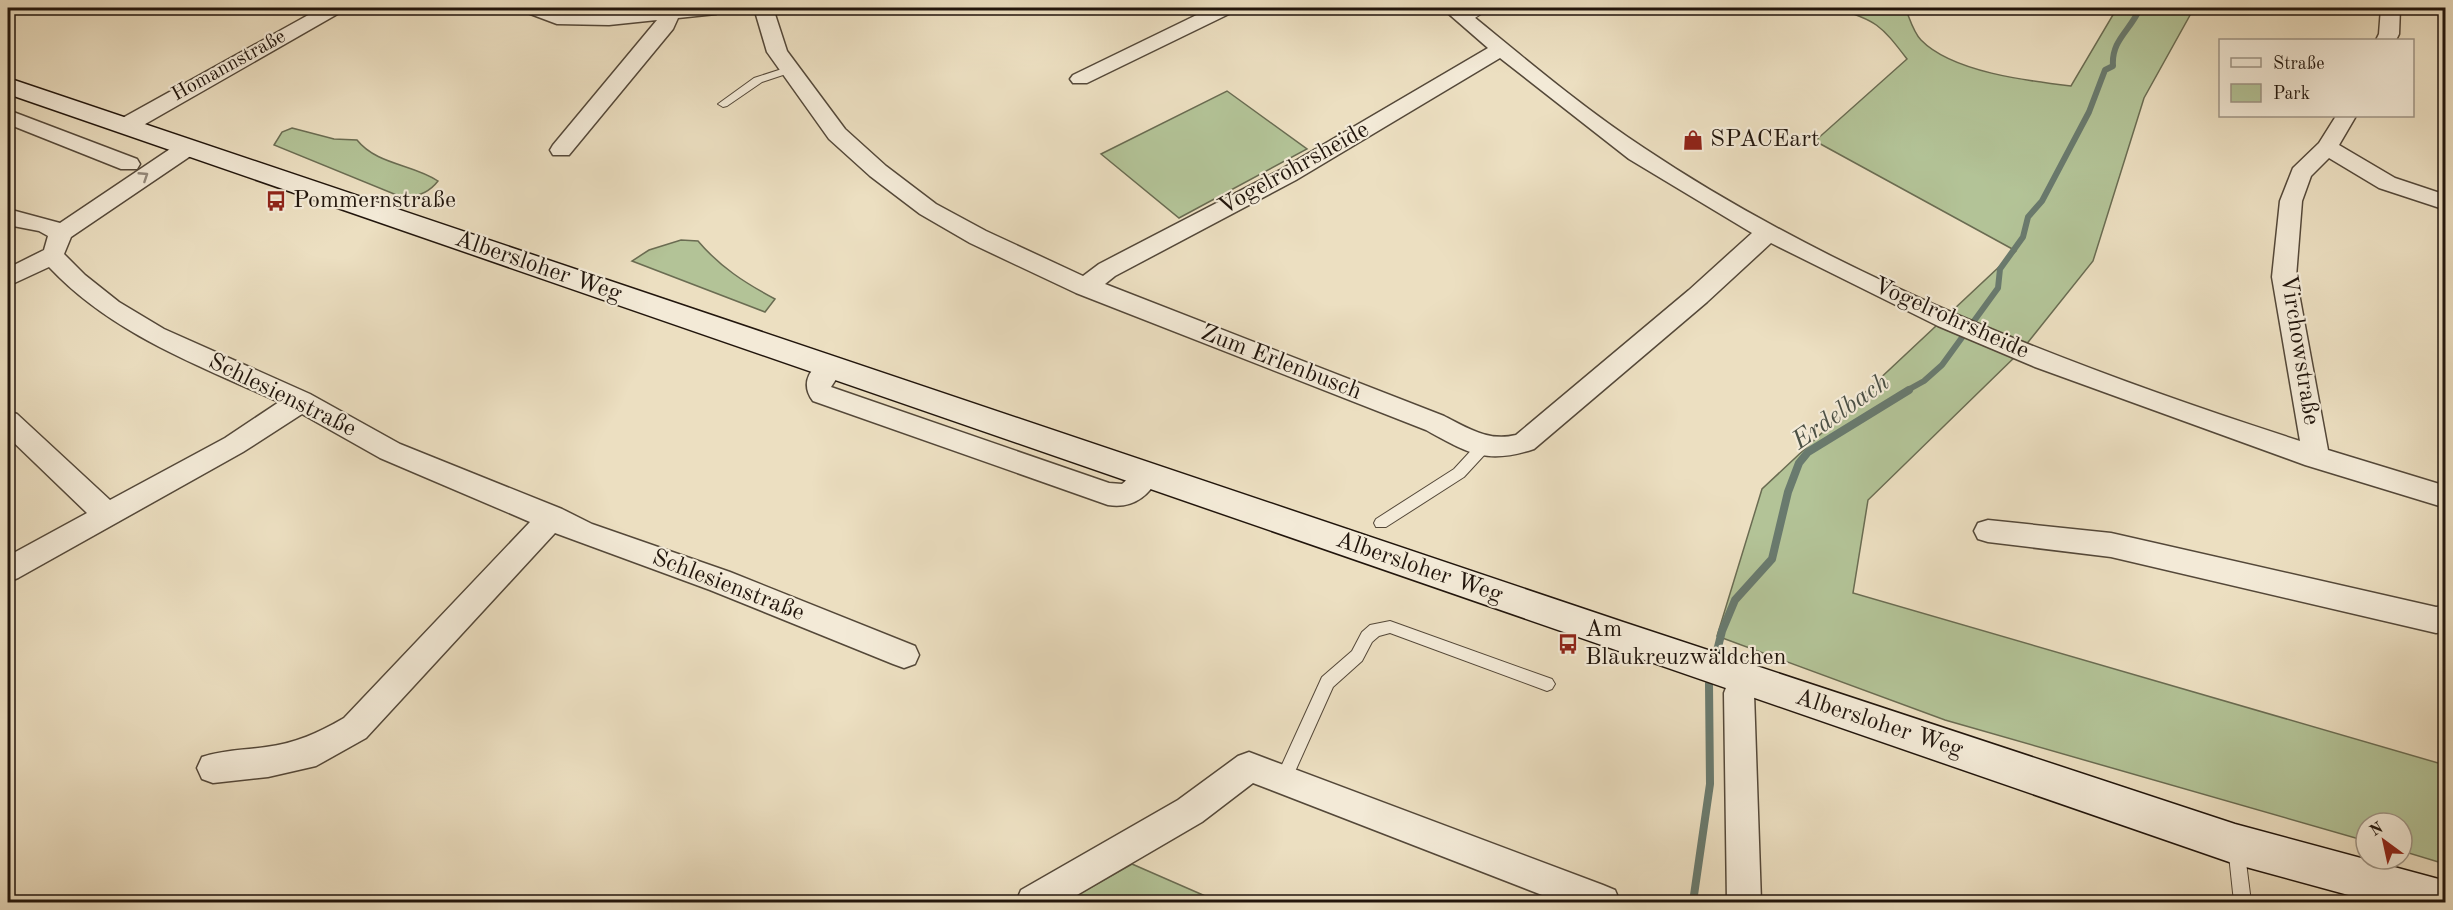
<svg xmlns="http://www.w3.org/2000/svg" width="2453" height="910" font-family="'Old Standard TT',serif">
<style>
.green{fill:#b3c397;stroke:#6a6c52;stroke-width:1.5}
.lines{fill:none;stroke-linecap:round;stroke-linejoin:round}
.stream-far1{stroke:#697a6e;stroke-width:6}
.stream{stroke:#697a6e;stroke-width:8}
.lane-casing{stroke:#544839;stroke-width:2}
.street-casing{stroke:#544839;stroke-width:3}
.secondary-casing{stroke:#21150c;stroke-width:3}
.lane{fill:#f3ead7;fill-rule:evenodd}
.street{fill:#f3ead7;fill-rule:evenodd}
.secondary{fill:#f3ead7;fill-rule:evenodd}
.oneway{stroke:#948a7c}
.labels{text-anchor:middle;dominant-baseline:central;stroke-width:4.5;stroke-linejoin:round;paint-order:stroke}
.far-street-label{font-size:20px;fill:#21150c;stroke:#f3ead7}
.poi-label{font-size:24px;fill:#21150c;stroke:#f3ead7;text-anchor:start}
.street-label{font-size:24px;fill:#21150c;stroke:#f3ead7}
.water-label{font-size:26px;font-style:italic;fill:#4b5045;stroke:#f3ead7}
</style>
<rect width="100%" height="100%" fill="#ecdfc1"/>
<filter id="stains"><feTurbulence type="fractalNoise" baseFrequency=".00333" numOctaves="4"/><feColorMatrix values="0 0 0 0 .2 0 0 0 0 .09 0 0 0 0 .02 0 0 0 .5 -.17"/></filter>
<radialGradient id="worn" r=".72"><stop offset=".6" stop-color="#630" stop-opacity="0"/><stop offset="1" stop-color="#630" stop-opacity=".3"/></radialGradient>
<g class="green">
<path d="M 1835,8 L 1863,8 L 1883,13 L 1883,8 L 1912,8 L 1908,15 C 1911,23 1915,34 1921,40 C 1952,72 2028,81 2071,86 L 2117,8 L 2194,8 L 2144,98 L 2093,261 L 2021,351 L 1868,500 L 1853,593 L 2445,765 L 2445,864 L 2402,851 L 2402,823 L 2366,823 L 2366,841 L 1945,720 L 1717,636 L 1762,489 L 2016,251 L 1815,141 L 1907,59 C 1881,25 1876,20 1835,8 Z"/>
<path d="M 1227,91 L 1307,149 L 1179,218 L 1101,154 Z"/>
<path d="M 292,128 L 334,139 L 357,140 C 377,165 413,164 438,181 C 428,194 414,198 399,196 L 274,145 L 282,132 Z"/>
<path d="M 681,240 L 698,241 C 720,267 745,283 775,299 L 765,312 L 632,261 L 649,250 Z"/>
<path d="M 1132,864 L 1219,902 L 1065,902 Z"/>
</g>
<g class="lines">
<path class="stream-far1" d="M 1906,391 L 1924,381 L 1942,365 L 1998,288 L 2000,269 L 2023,237 L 2028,217 L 2042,201 L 2089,112 L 2105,70 L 2113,66 C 2111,40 2131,30 2140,8"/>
<g class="stream">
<path d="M 1714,663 L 1722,631 L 1735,600 L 1772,559 L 1788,492 L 1799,463 L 1808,452 L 1909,390"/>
<path d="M 1693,902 L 1710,784 L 1709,684 L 1712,674"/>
</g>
<g class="lane-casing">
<g id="lane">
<path d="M 1480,8 L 1491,8 L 1470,21 L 1462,21 L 1462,17 Z"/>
<path d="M 788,67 L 793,70 L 792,72 L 762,82 L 727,106 L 723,107 L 718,104 L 754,78 Z"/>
<path d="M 1483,442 L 1488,443 L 1490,447 L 1488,451 L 1464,477 L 1386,527 L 1376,527 L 1374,523 L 1376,519 L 1454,469 L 1478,443 Z"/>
<path d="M 1390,621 L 1552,679 L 1555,684 L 1552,689 L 1547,691 L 1390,633 L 1379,636 L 1372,642 L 1362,661 L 1333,687 L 1289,785 L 1283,788 L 1277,785 L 1275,780 L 1322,677 L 1352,651 L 1362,632 L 1370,625 Z"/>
<path d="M 2236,838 L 2242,840 L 2244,846 L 2251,902 L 2234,902 L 2228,846 L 2230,840 Z"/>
</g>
</g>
<g class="street-casing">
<g id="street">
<path d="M 321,8 L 344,8 L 341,12 L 133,131 L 117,131 L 114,126 L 117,121 Z"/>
<path d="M 522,8 L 609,13 L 663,8 L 726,8 L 716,14 L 678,18 L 673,29 L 569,155 L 553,155 L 550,150 L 553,145 L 657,20 L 609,25 L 557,24 L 525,12 Z"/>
<path d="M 754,8 L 773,8 L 787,51 L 845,129 L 886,166 L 936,204 L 986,231 L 1083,276 L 1099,264 L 1280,170 L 1488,48 L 1442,8 L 1463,8 C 1522,56 1580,106 1644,148 C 1840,279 2077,369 2300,441 L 2272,277 L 2280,201 L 2293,168 L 2319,143 L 2336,116 L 2356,116 L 2339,145 L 2395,178 L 2446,195 L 2446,210 L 2379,188 L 2329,158 L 2311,176 L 2302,201 L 2296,277 L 2328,450 L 2446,486 L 2446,508 L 2305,465 L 2035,367 L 1938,326 L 1771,243 L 1707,302 L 1534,449 C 1486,465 1468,453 1426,430 L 1076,293 L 970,243 L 920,214 L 870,176 L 829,139 L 767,52 ZM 1500,58 L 1629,159 L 1752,233 L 1689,290 L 1516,435 C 1488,442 1468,428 1444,416 L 1105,284 L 1115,276 L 1296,180 Z"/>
<path d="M 1211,8 L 1236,8 L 1233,12 L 1087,83 L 1073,83 L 1070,79 L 1073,75 Z"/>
<path d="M 2381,8 L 2400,8 L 2399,34 L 2396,40 L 2376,40 L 2379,34 Z"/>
<path d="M 8,110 L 137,159 L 140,164 L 137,169 L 121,169 L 8,124 Z"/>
<path d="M 187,141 L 195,143 L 198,148 L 195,153 L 71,237 L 64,254 L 85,275 L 119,302 L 164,329 L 310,394 L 400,444 L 562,509 L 592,524 L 730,572 L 915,646 L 919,655 L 915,664 L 904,668 L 893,664 L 710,590 L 555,533 L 366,738 L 316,766 L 268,777 L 213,783 L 202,779 L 197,768 L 202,757 C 222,750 245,750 266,747 C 296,743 318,733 344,718 L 530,522 L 380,458 L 302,414 L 243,452 L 18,578 L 8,582 L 8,556 L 87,513 L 8,437 L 8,411 L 17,414 L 110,500 L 225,438 L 279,402 C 198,365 112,334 49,267 L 8,286 L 8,268 L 44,250 L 48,236 L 39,231 L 8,225 L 8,209 L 60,223 L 179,143 Z"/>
<path d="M 831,358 L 840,360 L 844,367 L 831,387 L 1109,483 L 1122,484 C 1135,474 1137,461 1156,467 L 1160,475 C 1149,496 1133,509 1108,505 L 813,401 C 799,383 811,364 831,358 Z"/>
<path d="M 1988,520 L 2111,533 L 2436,607 L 2446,606 L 2446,632 L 2436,633 L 2111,557 L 1988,542 L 1978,539 L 1974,531 L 1978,523 Z"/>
<path d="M 1744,665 L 1755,669 L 1759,679 L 1754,693 L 1761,902 L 1727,902 L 1724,693 L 1733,669 Z"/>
<path d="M 1249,752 L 1603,885 L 1615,890 L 1620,902 L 1560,902 L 1253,783 L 1202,822 L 1065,902 L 1016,902 L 1021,890 L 1178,800 L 1238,756 Z"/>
</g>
</g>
<g class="secondary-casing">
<path id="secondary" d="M 8,78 L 1623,622 L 2235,824 L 2446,881 L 2446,902 L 2374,902 L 2235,864 L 8,94 Z"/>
</g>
<use href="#lane" class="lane"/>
<use href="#street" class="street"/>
<use href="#secondary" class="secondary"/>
</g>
<defs><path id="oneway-chevron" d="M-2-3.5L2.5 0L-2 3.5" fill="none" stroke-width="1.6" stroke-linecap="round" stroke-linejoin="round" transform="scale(1.5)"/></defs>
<use class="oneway" href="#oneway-chevron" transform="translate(144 176) rotate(-33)"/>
<defs>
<g id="shop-bare" transform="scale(1.62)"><path d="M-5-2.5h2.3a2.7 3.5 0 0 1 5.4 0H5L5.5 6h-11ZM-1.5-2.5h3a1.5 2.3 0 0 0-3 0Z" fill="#8f2418" stroke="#f3ead7" stroke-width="2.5" paint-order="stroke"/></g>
<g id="bus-bare" transform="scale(1.62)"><path d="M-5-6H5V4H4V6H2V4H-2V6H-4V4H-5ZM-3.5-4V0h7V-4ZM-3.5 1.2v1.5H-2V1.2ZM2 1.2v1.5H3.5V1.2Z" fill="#8f2418" stroke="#f3ead7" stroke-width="2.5" paint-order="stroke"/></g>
</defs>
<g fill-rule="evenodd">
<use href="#shop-bare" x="1693" y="140"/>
<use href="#bus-bare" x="276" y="201"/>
<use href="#bus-bare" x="1568" y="644"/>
</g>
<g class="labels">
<g class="far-street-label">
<text transform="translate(229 66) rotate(-29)">Homannstraße</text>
</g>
<g class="poi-label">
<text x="1710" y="140">SPACEart</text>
<text x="293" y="201">Pommernstraße</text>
<text x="1585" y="630">Am<tspan x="1585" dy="28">Blaukreuzwäldchen</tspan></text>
</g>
<g class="street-label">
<text transform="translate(1294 169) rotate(-29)">Vogelrohrsheide</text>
<text transform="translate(538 267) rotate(19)">Albersloher Weg</text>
<text transform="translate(1951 319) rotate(24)">Vogelrohrsheide</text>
<text transform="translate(2299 350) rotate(81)">Virchowstraße</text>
<text transform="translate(1281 363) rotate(21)">Zum Erlenbusch</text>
<text transform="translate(282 396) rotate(26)">Schlesienstraße</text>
<text transform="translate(1419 568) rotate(19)">Albersloher Weg</text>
<text transform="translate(728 586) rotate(21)">Schlesienstraße</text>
<text transform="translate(1879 724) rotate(18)">Albersloher Weg</text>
</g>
<g class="water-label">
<text transform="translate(1841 412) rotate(-35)">Erdelbach</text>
</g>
</g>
<rect width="2453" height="910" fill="none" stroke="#ecdfc1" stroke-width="30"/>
<rect x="9" y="9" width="2435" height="892" fill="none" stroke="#21150c" stroke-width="3"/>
<rect x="15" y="15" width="2423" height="880" fill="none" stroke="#21150c" stroke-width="1.5"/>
<rect x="2219" y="39" width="195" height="78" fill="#f3ead7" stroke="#9f9586" stroke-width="1.5"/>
<rect x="2231" y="58" width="30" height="9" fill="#f3ead7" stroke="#9f9586" stroke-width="1.5"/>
<text x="2273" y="69" font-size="18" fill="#21150c">Straße</text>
<rect x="2231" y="84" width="30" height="18" fill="#b3c397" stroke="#9f9586" stroke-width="1.5"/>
<text x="2273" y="99" font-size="18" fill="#21150c">Park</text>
<g transform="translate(2384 841) rotate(327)"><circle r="28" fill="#f3ead7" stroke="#9f9586" stroke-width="1.5"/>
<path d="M0-4.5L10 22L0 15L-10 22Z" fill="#8f2418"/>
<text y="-9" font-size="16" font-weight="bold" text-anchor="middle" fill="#21150c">N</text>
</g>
<rect width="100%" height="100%" filter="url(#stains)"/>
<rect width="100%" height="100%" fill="url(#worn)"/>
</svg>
